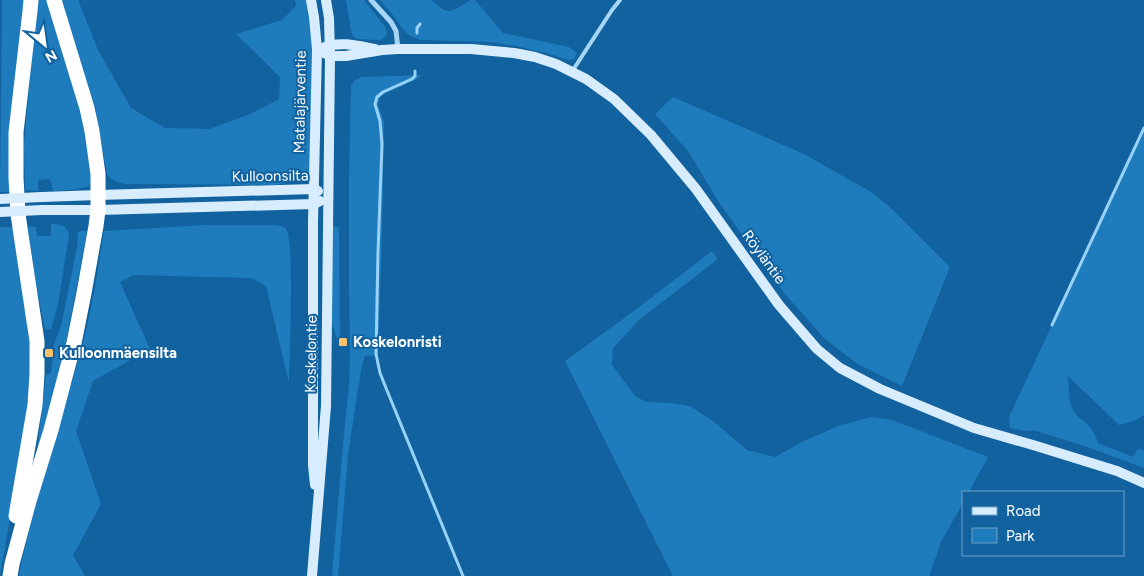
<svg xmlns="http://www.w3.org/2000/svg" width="1144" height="576" font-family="Figtree,sans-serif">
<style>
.green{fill:#1f7cbc}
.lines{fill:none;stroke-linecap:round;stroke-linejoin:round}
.stream{stroke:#99d2f8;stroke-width:3}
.lane{stroke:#a7d5f5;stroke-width:4}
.street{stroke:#a7d5f5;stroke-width:5}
.secondary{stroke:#d7edfe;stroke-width:10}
.highway{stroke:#fff;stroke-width:15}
.secondary-bridge{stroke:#d7edfe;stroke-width:10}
.poi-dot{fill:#ffc06b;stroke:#11629e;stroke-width:2}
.labels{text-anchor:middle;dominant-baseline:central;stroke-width:4;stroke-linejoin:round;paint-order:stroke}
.street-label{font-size:15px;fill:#fff;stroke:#11629e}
.poi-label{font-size:15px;font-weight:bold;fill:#fff;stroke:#11629e;text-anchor:start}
</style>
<rect width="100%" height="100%" fill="#11629e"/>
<g class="green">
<path d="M 2,0 L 26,0 L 12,192 L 0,192 Z"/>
<path d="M 37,0 L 47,0 L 80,105 L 92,172 L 90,184 L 88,187 L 69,190 L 53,191 L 51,181 L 49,179 L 40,180 L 38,181 L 38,191 L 25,190 L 24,144 Z"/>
<path d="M 60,0 L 78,0 L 98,50 L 131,108 L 165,128 L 210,129 L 250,114 L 279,99 L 280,77 L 236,34 L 282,20 L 296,6 L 295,0 L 307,0 L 312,44 L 310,169 C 300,182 291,182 276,185 L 127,184 C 118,183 112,181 107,174 L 95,107 Z"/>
<path d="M 346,0 L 364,0 L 386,28 L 387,33 L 385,37 L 380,40 L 357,39 L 352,35 Z"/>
<path d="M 380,0 L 432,0 C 450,18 451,11 471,0 L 475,0 L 503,33 L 569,47 L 577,53 L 574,59 L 568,60 L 546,53 L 516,46 L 491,42 L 420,40 L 409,35 L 402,28 L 392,14 Z"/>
<path d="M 423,75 C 410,84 394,88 380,97 L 378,105 L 384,122 L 382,232 L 378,355 L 365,356 L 361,370 L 348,455 L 338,576 L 332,576 L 344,433 L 349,386 L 350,353 L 349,285 L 349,181 L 351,86 L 355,80 L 362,77 Z"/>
<path d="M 673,97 L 804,154 L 871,192 L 892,209 L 950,267 L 902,386 L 856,363 L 824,338 L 785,294 L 720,204 L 688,151 L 655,114 Z"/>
<path d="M 1144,128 L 1144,415 L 1136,420 L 1119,425 L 1068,376 C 1069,388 1068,402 1074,412 C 1077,417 1081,419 1086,423 C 1092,429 1096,435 1098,443 L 1133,457 L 1138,449 L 1144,450 L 1144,468 L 1090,448 L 1037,431 L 1025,431 L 1010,428 L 1009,417 Z"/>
<path d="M 51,224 C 60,224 67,225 69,235 L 58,304 L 51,330 L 45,329 L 35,279 L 28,227 L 36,227 L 37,236 L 51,236 Z"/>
<path d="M 205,225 L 276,225 C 279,226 284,226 286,229 C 295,240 289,361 289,383 L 266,286 L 251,278 L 133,275 L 120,282 L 150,349 L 93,381 L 76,431 L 101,504 L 73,555 L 85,576 L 19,576 C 35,490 68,407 88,322 C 95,292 99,262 104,231 Z"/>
<path d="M 334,226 L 339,228 L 340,339 L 337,339 L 331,320 L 332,227 Z"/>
<path d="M 0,227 L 14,227 L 27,322 L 31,362 L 28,416 L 0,576 Z"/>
<path d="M 81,231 L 87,231 L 68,333 L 53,399 L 37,450 L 46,375 L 51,373 L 54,344 L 61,326 L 77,248 L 78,232 Z"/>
<path d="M 712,251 L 718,259 L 639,320 L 613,348 L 612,365 L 635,396 L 646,402 L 671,403 L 690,406 L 713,421 L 747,450 L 775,457 L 802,442 L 838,426 L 871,417 L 892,420 L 988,457 L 969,492 L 963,492 L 963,503 L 942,540 L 929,576 L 673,576 L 565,361 L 634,311 Z"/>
</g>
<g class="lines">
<g class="stream">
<path d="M 417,33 L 417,28 L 420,24"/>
<path d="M 415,71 L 415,76 L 412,79 L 383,92 L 377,97 L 375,104 L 380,121 L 382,144 L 378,252 L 376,354 L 380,373 L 386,388 L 463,576"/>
<path d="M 1052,325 L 1144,128"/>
</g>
<path class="lane" d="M 573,70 L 612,10 L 620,0"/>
<path class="street" d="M 371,0 L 391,22 L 396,31 L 398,49"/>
<g class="secondary">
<path d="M 311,0 L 314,17 L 317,49 L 313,222 L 313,465 L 315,485"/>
<path d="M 325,47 C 340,41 359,46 375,49"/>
<path d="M 317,49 L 330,56 L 346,56 L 382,50 L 398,49 L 471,49 L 514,53 L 535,57 L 556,64 L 586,79 L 614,99 L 651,135 L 696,189 L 779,305 L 817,349 L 840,368 L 880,389 L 974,428 L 1033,445 L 1117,471 L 1144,483"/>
<path d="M 42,197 L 98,195 L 314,189 L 318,191"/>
<path d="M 42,210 L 98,210 L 314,204 L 320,201"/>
<path d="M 312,576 L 326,406 L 330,56 L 329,18 L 326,0"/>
</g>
<g class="highway">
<path d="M 16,516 L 35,405 L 37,374 L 37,341 L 23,248 L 18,214 L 16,178 L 16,132 L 30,11 L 31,0"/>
<path d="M 10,576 L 12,564 L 29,501 L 51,430 L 74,343 L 84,293 L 96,226 L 98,210 L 98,174 L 92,131 L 87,108 L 54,0"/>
</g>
<g class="secondary-bridge">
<path d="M 0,199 L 42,197"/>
<path d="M 0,212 L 42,210"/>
</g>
</g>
<g class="poi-dot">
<rect x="338" y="337" width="10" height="10" rx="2.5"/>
<rect x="44" y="348" width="10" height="10" rx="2.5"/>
</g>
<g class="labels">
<g class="street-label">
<text transform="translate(300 102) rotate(-89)">Matalajärventie</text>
<text transform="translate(270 176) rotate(-1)">Kulloonsilta</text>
<text transform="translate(764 257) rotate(54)">Röyläntie</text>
<text transform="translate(311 354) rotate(-89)">Koskelontie</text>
</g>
<g class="poi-label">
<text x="353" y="342">Koskelonristi</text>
<text x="59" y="353">Kulloonmäensilta</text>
</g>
</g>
<rect x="962" y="491" width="162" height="65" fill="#11629e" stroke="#70a1c5"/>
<rect x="972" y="507" width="25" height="8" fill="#d7edfe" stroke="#70a1c5"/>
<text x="1006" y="516" font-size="15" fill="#ffffff">Road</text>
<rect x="972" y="528" width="25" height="15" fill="#1f7cbc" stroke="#70a1c5"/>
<text x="1006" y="541" font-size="15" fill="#ffffff">Park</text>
<g transform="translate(45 45) rotate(151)" stroke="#11629e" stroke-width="4" paint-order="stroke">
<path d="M0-4L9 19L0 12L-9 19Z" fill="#ffffff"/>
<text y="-8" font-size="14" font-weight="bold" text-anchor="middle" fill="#ffffff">N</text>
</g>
</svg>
